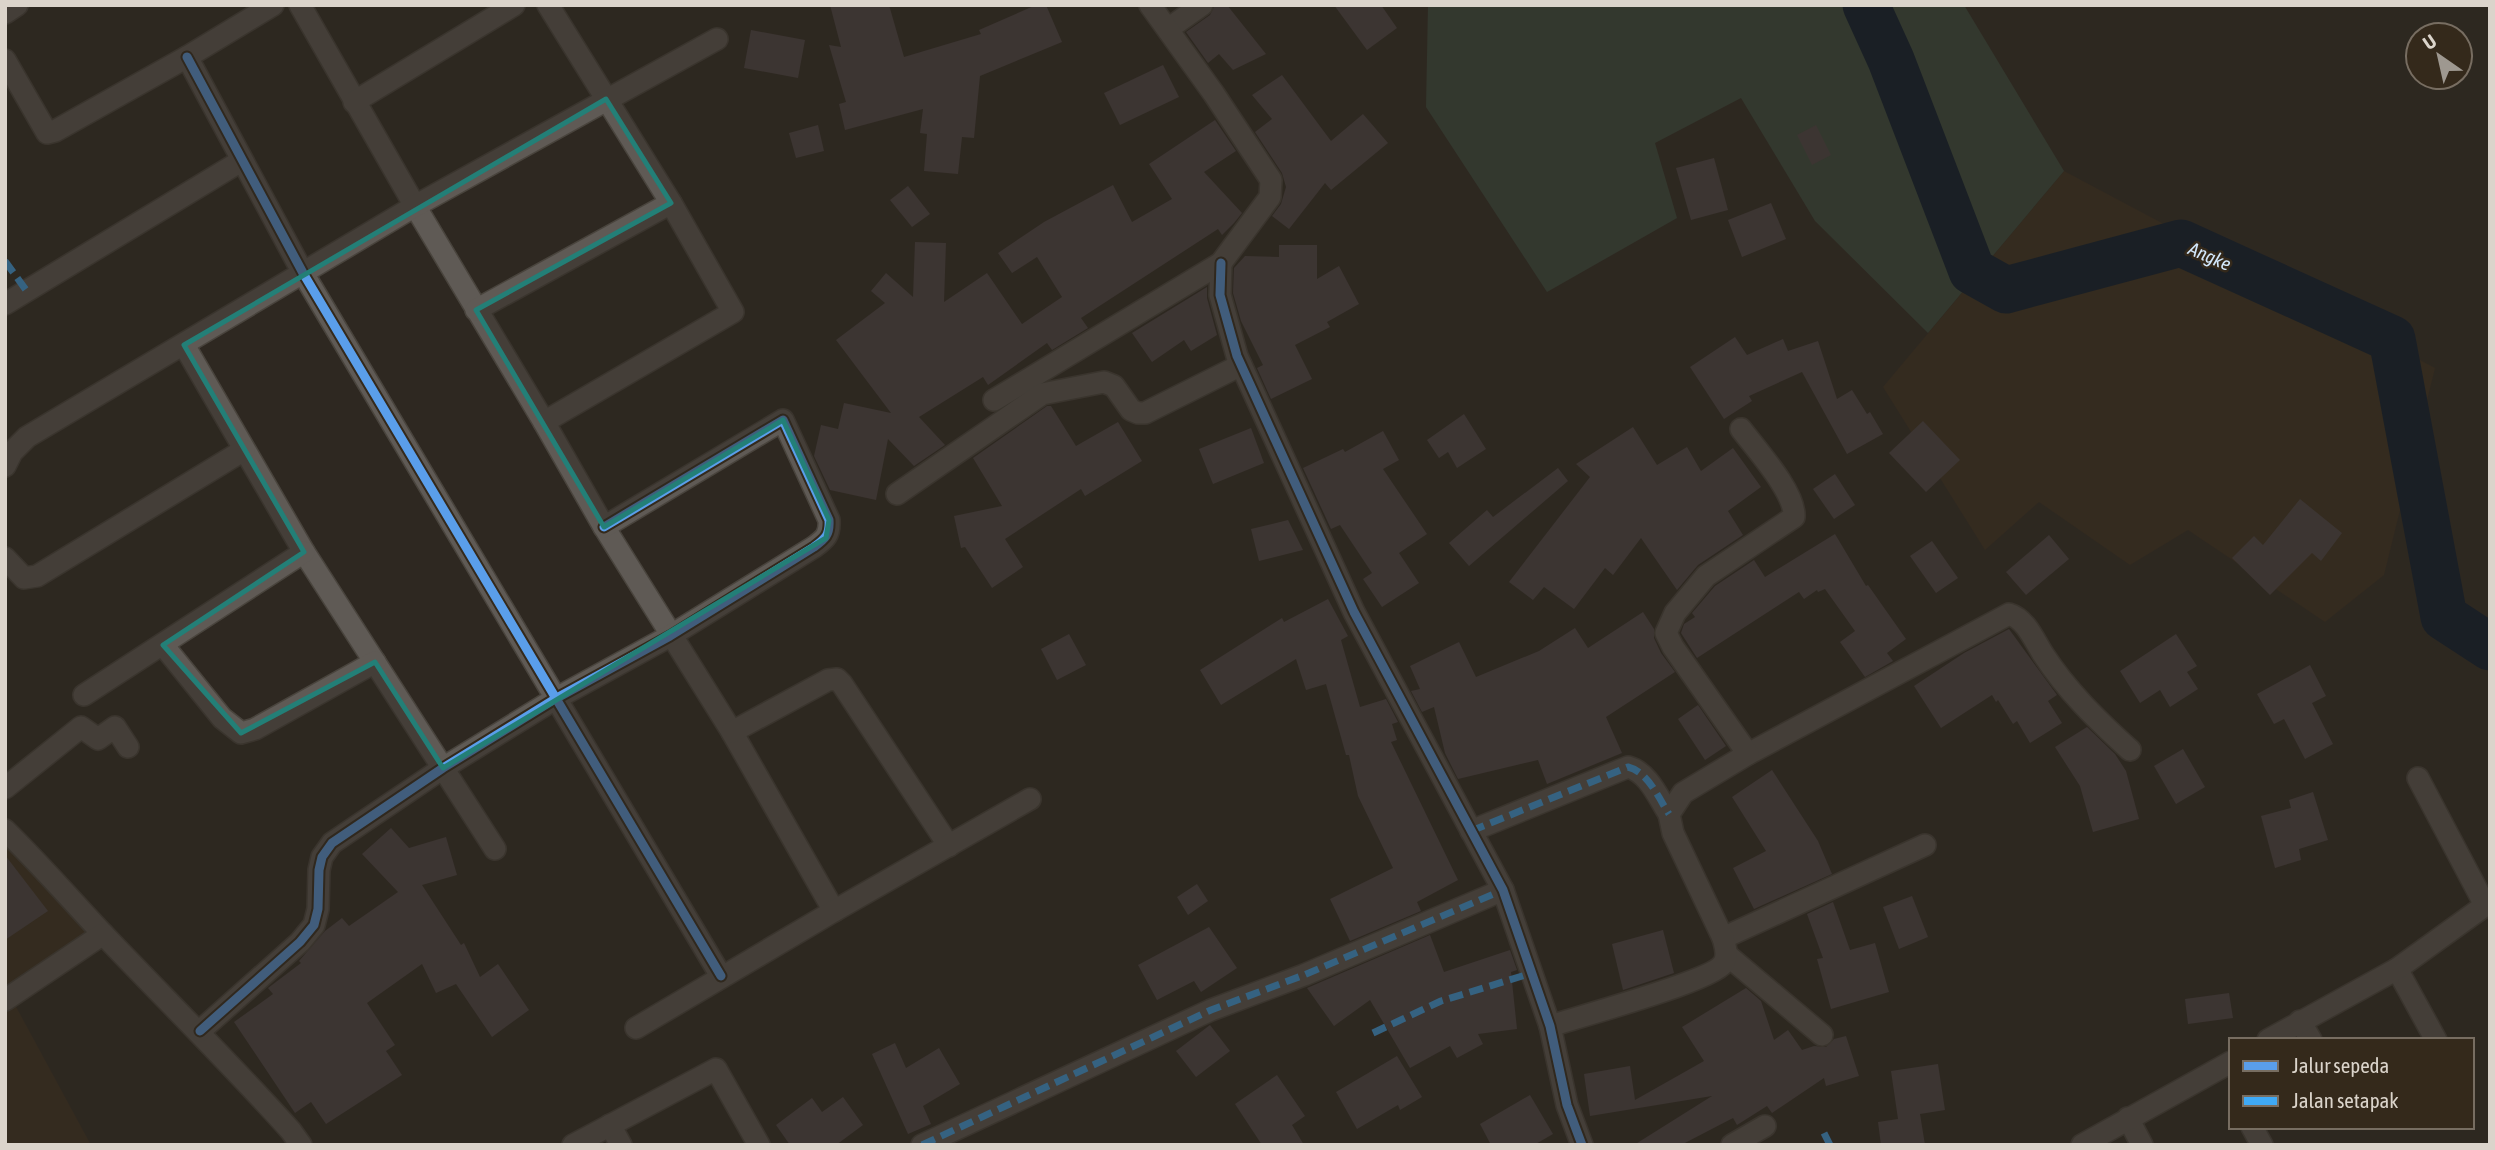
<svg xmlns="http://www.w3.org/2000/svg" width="2495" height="1150" font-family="'Asap Condensed',sans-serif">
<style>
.built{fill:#3c2f1d}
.green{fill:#3a4c3e}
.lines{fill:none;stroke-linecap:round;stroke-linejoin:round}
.river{stroke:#04162b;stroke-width:47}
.building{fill:#4e4547}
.street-casing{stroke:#49443d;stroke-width:24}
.street{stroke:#5f5a55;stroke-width:21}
.quiet{stroke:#3fa9f5;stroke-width:7;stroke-dasharray:14 7;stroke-linecap:butt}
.cycleway-casing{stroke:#34291b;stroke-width:13}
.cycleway{stroke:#5a9eea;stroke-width:9}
.marked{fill:none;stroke:#237f77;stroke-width:5;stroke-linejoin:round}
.labels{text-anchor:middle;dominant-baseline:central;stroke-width:5;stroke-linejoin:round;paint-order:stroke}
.water-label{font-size:19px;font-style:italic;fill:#d2e7fb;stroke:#34291b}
</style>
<rect width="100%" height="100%" fill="#2e2821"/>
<g class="built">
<path d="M 2064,171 L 2435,368 L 2384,575 L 2325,622 L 2188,530 L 2130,565 L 2039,502 L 1985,550 L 1883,387 Z"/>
<path d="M 5,836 L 91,928 L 7,990 L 91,1145 L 5,1145 Z"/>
</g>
<path class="green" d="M 1428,5 L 1964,5 L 2064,171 L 1928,333 L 1815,221 L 1741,98 L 1655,143 L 1677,218 L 1547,292 L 1426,107 Z"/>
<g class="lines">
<path class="river" d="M 1866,5 L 1891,60 L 1972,271 L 2006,290 L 2181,243 L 2392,339 L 2444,617 L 2490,647"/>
</g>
<g class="building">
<path d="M 830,5 L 889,5 L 904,57 L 981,34 L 979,30 L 1036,5 L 1046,5 L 1062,42 L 980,76 L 974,138 L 962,137 L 958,174 L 924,171 L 927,134 L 920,133 L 923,109 L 845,130 L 839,104 L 846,102 L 829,45 L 841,47 Z"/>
<path d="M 1215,5 L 1227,5 L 1266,54 L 1233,70 L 1219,54 L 1208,63 L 1186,32 L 1210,15 Z"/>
<path d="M 1334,5 L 1381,5 L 1397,28 L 1367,50 Z"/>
<path d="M 751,30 L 805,40 L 798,78 L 744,68 Z"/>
<path d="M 1163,65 L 1179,97 L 1120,125 L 1104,93 Z"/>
<path d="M 1282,75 L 1331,141 L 1363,114 L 1388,143 L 1331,190 L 1325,183 L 1289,229 L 1272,216 L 1281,204 L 1286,187 L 1282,173 L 1255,132 L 1272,119 L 1252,95 Z"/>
<path d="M 1215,120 L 1236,151 L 1204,172 L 1242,213 L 1234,223 L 1222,235 L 1218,229 L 1081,318 L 1088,328 L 1052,350 L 1047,343 L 988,385 L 983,377 L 919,417 L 945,445 L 914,466 L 888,439 L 876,500 L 830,490 L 814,456 L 821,425 L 838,429 L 844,403 L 891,413 L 836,340 L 885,303 L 871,291 L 886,273 L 913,297 L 915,242 L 946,243 L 944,302 L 987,273 L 1022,324 L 1062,297 L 1037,257 L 1012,273 L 998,253 L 1044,222 L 1113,185 L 1132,222 L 1172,199 L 1149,164 Z"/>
<path d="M 818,125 L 824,151 L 796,158 L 789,133 Z"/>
<path d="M 1816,125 L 1831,155 L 1812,165 L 1797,135 Z"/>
<path d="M 1714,158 L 1728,210 L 1691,220 L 1676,168 Z"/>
<path d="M 908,186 L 930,214 L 912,227 L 890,200 Z"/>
<path d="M 1771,203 L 1786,239 L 1742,257 L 1728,220 Z"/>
<path d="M 1279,245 L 1317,245 L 1317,279 L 1339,266 L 1359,304 L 1327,322 L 1330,327 L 1295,345 L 1312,379 L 1271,399 L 1257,368 L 1263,365 L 1241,321 L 1233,293 L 1234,268 L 1245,256 L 1279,257 Z"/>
<path d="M 1207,287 L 1207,298 L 1217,335 L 1191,351 L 1184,340 L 1152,362 L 1132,333 Z"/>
<path d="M 1735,337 L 1747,355 L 1783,339 L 1788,351 L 1818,341 L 1837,399 L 1852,390 L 1867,414 L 1870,412 L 1883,434 L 1847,454 L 1802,372 L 1749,396 L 1752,401 L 1724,419 L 1690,367 Z"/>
<path d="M 1047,406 L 1051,406 L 1076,446 L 1118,422 L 1142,461 L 1085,496 L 1081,489 L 1005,539 L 1023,567 L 992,588 L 965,547 L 961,548 L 954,516 L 1002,506 L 973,458 Z"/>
<path d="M 1464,414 L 1486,449 L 1457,468 L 1448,452 L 1439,458 L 1427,440 Z"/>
<path d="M 1923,421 L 1960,460 L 1926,492 L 1889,453 Z"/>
<path d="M 1633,427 L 1657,465 L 1687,447 L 1701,471 L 1733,448 L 1761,487 L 1728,511 L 1743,535 L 1698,565 L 1677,590 L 1641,538 L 1613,575 L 1605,568 L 1574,609 L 1544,587 L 1533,600 L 1509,582 L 1590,477 L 1576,464 Z"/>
<path d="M 1251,428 L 1264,463 L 1213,484 L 1199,449 Z"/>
<path d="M 1383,431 L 1399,460 L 1383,469 L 1427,534 L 1399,553 L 1419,583 L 1382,607 L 1363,579 L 1372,573 L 1340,525 L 1331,529 L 1303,468 L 1343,449 L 1345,452 Z"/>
<path d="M 1558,468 L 1568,481 L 1469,566 L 1449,543 L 1487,510 L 1493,517 Z"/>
<path d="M 1835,474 L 1855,505 L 1834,519 L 1813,489 Z"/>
<path d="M 2300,499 L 2342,533 L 2321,561 L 2312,553 L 2270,595 L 2232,558 L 2254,536 L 2263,545 Z"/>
<path d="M 1288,520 L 1303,550 L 1259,561 L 1251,529 Z"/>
<path d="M 1835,534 L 1866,586 L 1868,585 L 1906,639 L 1887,653 L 1893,661 L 1865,677 L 1840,642 L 1855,631 L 1825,589 L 1818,592 L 1817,590 L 1804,599 L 1799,592 L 1697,658 L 1681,633 L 1684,624 L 1695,617 L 1692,613 L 1715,586 L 1754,560 L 1765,577 Z"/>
<path d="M 2049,535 L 2069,559 L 2026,595 L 2006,572 Z"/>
<path d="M 1932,541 L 1958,578 L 1936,593 L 1910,556 Z"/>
<path d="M 1328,599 L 1348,636 L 1341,640 L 1360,707 L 1386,699 L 1398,722 L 1392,724 L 1397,740 L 1391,742 L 1458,880 L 1417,902 L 1421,911 L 1350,941 L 1330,899 L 1393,868 L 1358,796 L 1349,755 L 1346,755 L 1326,684 L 1306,690 L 1296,659 L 1221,705 L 1200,670 L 1282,618 L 1284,622 Z"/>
<path d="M 1643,612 L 1654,629 L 1654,638 L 1661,653 L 1675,672 L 1606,717 L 1622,753 L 1547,784 L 1538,760 L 1458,779 L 1445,753 L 1434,707 L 1422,712 L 1411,691 L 1420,689 L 1410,666 L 1459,642 L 1476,677 L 1539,651 L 1575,628 L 1588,648 Z"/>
<path d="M 2009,629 L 2057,695 L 2048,701 L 2062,723 L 2030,743 L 2017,721 L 2013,724 L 1998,700 L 1996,702 L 1992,695 L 1941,728 L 1914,686 L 1964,653 Z"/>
<path d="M 1069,634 L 1086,665 L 1057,680 L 1041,649 Z"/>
<path d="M 2176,634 L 2197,666 L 2187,672 L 2198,689 L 2170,707 L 2160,690 L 2140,703 L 2120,671 Z"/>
<path d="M 2310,665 L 2326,696 L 2312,703 L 2333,744 L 2305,759 L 2284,719 L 2274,724 L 2257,694 Z"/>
<path d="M 1698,705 L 1726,746 L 1705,760 L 1678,719 Z"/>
<path d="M 2087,727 L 2115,754 L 2126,771 L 2139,819 L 2093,832 L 2080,786 L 2055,747 Z"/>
<path d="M 2183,749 L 2205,787 L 2176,804 L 2154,766 Z"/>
<path d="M 1772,770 L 1818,841 L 1832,874 L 1754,909 L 1733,868 L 1766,851 L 1732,797 Z"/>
<path d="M 2313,792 L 2328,840 L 2299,849 L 2301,860 L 2275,868 L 2261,816 L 2291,808 L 2289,800 Z"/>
<path d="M 391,828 L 409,848 L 446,837 L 457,875 L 422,885 L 461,945 L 464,943 L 480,977 L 498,964 L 529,1010 L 492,1037 L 456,984 L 436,993 L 422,964 L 367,1003 L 395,1045 L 386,1051 L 402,1075 L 326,1124 L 311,1102 L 295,1113 L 234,1022 L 273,994 L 268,988 L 301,963 L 299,961 L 325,931 L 342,918 L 349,926 L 398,892 L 362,854 Z"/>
<path d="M 5,855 L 48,911 L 5,940 Z"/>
<path d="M 1197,884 L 1208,901 L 1188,915 L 1177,897 Z"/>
<path d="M 1912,896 L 1928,937 L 1899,949 L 1883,907 Z"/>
<path d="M 1833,902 L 1850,950 L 1875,943 L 1889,992 L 1831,1009 L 1817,959 L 1823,958 L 1807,914 Z"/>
<path d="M 1209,927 L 1237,968 L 1201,992 L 1194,981 L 1157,1000 L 1138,965 Z"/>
<path d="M 1663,930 L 1674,973 L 1623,990 L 1612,944 Z"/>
<path d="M 1430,935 L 1444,972 L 1510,950 L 1517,970 L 1511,972 L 1517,1029 L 1478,1034 L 1483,1044 L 1457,1058 L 1450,1046 L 1410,1068 L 1370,1000 L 1334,1026 L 1307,988 Z"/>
<path d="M 1746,988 L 1761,1001 L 1774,1040 L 1788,1030 L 1802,1050 L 1814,1046 L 1826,1047 L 1834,1039 L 1846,1036 L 1859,1076 L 1826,1086 L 1824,1078 L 1772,1113 L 1767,1106 L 1737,1125 L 1733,1118 L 1681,1145 L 1634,1145 L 1712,1096 L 1590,1116 L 1584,1074 L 1630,1066 L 1635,1100 L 1704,1061 L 1682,1027 Z"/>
<path d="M 2229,993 L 2233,1018 L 2188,1024 L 2185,999 Z"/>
<path d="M 1210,1025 L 1230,1051 L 1196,1077 L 1176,1051 Z"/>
<path d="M 895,1043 L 906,1068 L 939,1048 L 960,1084 L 923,1106 L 931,1124 L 908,1134 L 872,1054 Z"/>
<path d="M 1397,1056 L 1422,1097 L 1400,1110 L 1398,1105 L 1357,1129 L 1336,1092 Z"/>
<path d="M 1938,1064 L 1945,1110 L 1920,1114 L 1925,1145 L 1881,1145 L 1878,1122 L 1898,1119 L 1891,1071 Z"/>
<path d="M 1277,1075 L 1305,1116 L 1292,1125 L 1304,1145 L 1262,1145 L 1235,1104 Z"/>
<path d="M 1530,1095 L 1553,1134 L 1534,1145 L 1491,1145 L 1480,1124 Z"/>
<path d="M 843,1097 L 863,1125 L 836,1145 L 790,1145 L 776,1125 L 812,1098 L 822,1112 Z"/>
</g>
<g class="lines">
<g class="street-casing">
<g id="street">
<path d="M 300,5 L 415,206 L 544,422 L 604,527 L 732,732 L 834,911"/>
<path d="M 5,13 L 17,5"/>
<path d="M 1168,29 L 1202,5"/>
<path d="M 187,57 L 303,273 L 721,976"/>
<path d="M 5,60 L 47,133 L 55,131 L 187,57 L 273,5"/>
<path d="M 354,102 L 514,5"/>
<path d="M 1221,263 L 1220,295 L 1237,356 L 1354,612 L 1503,890 L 1550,1026 L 1567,1105 L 1582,1145"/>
<path d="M 5,304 L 241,161"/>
<path d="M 476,310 L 671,203"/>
<path d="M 184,345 L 304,552 L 495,849"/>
<path d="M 994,400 L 1221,263 L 1270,197 L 1271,180 L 1214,94 L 1150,5"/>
<path d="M 544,422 L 733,312 L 671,203 L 548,5"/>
<path d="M 5,466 L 12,452 L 27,437 L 415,206 L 717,39"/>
<path d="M 897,494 L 1042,394 L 1104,382 L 1114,386 L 1131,410 L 1138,413 L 1145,413 L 1241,365"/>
<path d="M 5,558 L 24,578 L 37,576 L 244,450"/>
<path d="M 163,645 L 222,718 L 241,733 L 255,729 L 375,662"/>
<path d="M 84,695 L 304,552"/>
<path d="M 732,732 L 828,680 L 837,679 L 842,684 L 949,846"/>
<path d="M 1748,754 L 2009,614 C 2026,619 2034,640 2043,654 C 2067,691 2097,720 2130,750"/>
<path d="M 2418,778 L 2485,905"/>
<path d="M 5,788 L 81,727 L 98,739 L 115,727 L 128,747"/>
<path d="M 5,830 C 40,864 71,900 104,935 C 166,1000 231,1064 291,1131 L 301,1145"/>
<path d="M 1471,831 L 1628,767 C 1648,772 1658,797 1669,814"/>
<path d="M 1723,938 L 1925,845"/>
<path d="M 1727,955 L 1822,1035"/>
<path d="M 2397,969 L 2436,1040"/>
<path d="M 5,1000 L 103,934"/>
<path d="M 2300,1021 L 2311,1040"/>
<path d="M 1550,1026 C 1578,1017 1711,981 1723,964 C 1729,956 1725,946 1723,938 L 1673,833 L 1669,814 L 1683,793 L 1748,754 L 1673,647 L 1666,633 L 1675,613 L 1706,576 L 1794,517 C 1796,493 1756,449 1741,429"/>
<path d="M 636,1028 L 834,911 L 1030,799"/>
<path d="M 200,1031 L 300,942 L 314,925 L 318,909 L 319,870 L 322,857 L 332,843 L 443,768 L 555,699 L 670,636 L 814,547 C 825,539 830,535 829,520 L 783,420 L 604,527"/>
<path d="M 2268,1040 L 2397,969 L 2490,902"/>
<path d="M 2128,1118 L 2142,1145"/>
<path d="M 610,1125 L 621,1145"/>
<path d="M 2252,1127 L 2262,1145"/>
<path d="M 573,1145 L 716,1069 L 759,1145"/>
<path d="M 922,1145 L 1211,1010 L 1304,975 L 1503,890"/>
<path d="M 1732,1145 L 1765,1126"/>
<path d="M 2082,1145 L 2231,1062"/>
</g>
</g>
<use href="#street" class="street"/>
<g class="quiet">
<path d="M 5,261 L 26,290"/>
<path d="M 1471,831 L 1628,767 C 1648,772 1658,797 1669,814"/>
<path d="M 1373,1033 L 1441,1001 L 1532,973"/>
<path d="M 1824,1133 L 1830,1145"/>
<path d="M 922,1145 L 1211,1010 L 1304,975 L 1503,890"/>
</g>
<g class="cycleway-casing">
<g id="cycleway">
<path d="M 187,57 L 303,273 L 721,976"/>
<path d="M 1221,263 L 1220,295 L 1237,356 L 1354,612 L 1503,890 L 1550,1026 L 1567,1105 L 1582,1145"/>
<path d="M 200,1031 L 300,942 L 314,925 L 318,909 L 319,870 L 322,857 L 332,843 L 443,768 L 555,699 L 670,636 L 814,547 C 825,539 830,535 829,520 L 783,420 L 604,527"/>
</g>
</g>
<use href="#cycleway" class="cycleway"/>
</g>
<path d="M0 0H2495V1150H0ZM 606,99 L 671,203 L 476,310 L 604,527 L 783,420 L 829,520 L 826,538 L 443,768 L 375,662 L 241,733 L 163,645 L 304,552 L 184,345 Z" fill="#2e2821" fill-opacity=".55" fill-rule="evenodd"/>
<path class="marked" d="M 606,99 L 671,203 L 476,310 L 604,527 L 783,420 L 829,520 L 826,538 L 443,768 L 375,662 L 241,733 L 163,645 L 304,552 L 184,345 Z"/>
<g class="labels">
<g class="water-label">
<text transform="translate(2210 256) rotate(24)">Angke</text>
</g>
</g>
<rect width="2495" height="1150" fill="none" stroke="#dbd4cb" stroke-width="14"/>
<rect x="2229" y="1038" width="245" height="91" fill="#34291b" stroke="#776d61" stroke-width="2"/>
<rect x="2243" y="1061" width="35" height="10" fill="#5a9eea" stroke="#776d61" stroke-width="2"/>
<text x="2292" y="1073" font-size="21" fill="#dbd4cb">Jalur sepeda</text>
<rect x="2243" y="1096" width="35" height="10" fill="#3fa9f5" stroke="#776d61" stroke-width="2"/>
<text x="2292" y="1108" font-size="21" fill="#dbd4cb">Jalan setapak</text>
<g transform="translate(2439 56) rotate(326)"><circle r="33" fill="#34291b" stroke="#776d61" stroke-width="2"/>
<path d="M0-5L12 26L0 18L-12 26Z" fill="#9e9890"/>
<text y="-10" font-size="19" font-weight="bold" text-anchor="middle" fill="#dbd4cb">U</text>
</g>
</svg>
